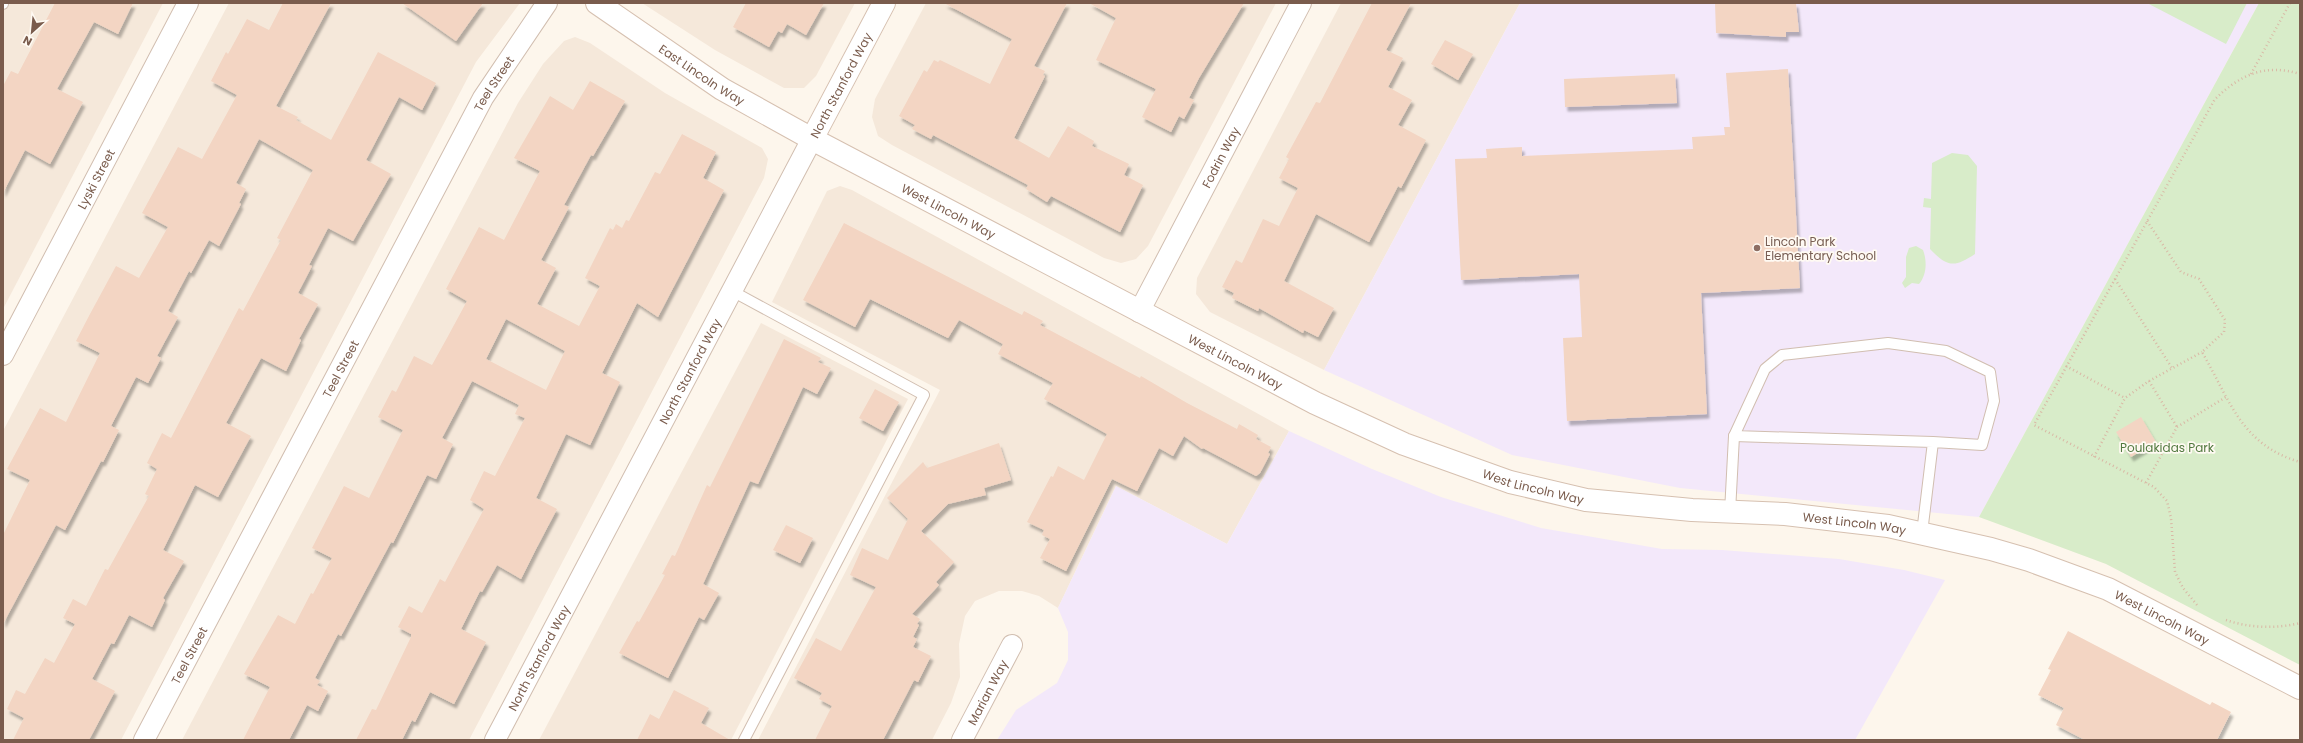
<svg xmlns="http://www.w3.org/2000/svg" width="2303" height="743" font-family="Poppins,sans-serif">
<style>
.residential{fill:#f5e8da}
.education{fill:#f3e8fa}
.green{fill:#d8ecc9}
.building{fill:#f3d5c3;fill-rule:evenodd;filter:url(#shadow)}
.lines{fill:none;stroke-linecap:round;stroke-linejoin:round}
.lane-casing{stroke:#d1beb0;stroke-width:12}
.street-casing{stroke:#d1beb0;stroke-width:22}
.secondary-casing{stroke:#d6c0b0;stroke-width:24}
.path{stroke:#d9b8a5;stroke-width:2.5;stroke-dasharray:1 3;stroke-linecap:butt}
.lane{stroke:#fff;stroke-width:10}
.street{stroke:#fff;stroke-width:20}
.secondary{stroke:#fff;stroke-width:22}
.education-dot{fill:#8d6e63;stroke:#fffaf3;stroke-width:1.5}
.labels{text-anchor:middle;dominant-baseline:central;stroke-width:3.5;stroke-linejoin:round;paint-order:stroke}
.street-label{font-size:12px;fill:#7a5c4d;stroke:#fffaf3}
.education-label{font-size:12px;fill:#785e54;stroke:#fffaf3;text-anchor:start}
.park-label{font-size:12px;fill:#537a41;stroke:#fffaf3}
</style>
<defs>
<filter id="shadow"><feDropShadow dx="2.5" dy="4.5" stdDeviation="1" flood-color="#0004"/></filter>
</defs>
<rect width="100%" height="100%" fill="#fdf6ec"/>
<g class="residential">
<path d="M 3,3 L 163,3 L 3,309 Z"/>
<path d="M 229,3 L 520,3 L 476,62 L 121,740 L 3,740 L 3,431 Z"/>
<path d="M 642,3 L 855,3 L 816,76 L 804,88 L 784,88 L 715,50 Z"/>
<path d="M 926,3 L 1276,3 L 1148,246 L 1136,259 L 1121,263 L 1104,258 L 892,145 L 878,136 L 872,117 L 875,99 Z"/>
<path d="M 1341,3 L 1520,3 L 1324,370 L 1210,312 L 1196,294 L 1197,278 Z"/>
<path d="M 575,37 L 590,43 L 665,93 L 762,148 L 768,159 L 764,178 L 469,740 L 182,740 L 518,103 L 543,64 L 564,41 Z"/>
<path d="M 840,186 L 852,190 L 1289,431 L 1227,544 L 1116,486 L 1058,608 L 1039,596 L 1022,591 L 999,591 L 975,601 L 965,616 L 959,644 L 960,677 L 951,703 L 932,740 L 758,740 L 940,390 L 772,302 L 827,191 Z"/>
<path d="M 761,323 L 908,399 L 731,740 L 539,740 Z"/>
</g>
<g class="education">
<path d="M 1520,3 L 2259,3 L 1979,517 L 1680,488 L 1512,455 L 1324,370 Z"/>
<path d="M 1289,431 L 1372,469 L 1441,497 L 1541,528 L 1662,549 L 1722,550 L 1839,559 L 1904,570 L 1945,580 L 1855,740 L 997,740 L 1016,710 L 1057,683 L 1068,660 L 1068,632 L 1058,608 L 1116,486 L 1227,544 Z"/>
</g>
<g class="green">
<path d="M 2147,3 L 2247,3 L 2226,44 Z"/>
<path d="M 2259,3 L 2300,3 L 2300,665 L 2106,564 L 1979,517 Z"/>
<path d="M 1952,153 L 1968,155 L 1977,166 L 1975,254 C 1955,267 1948,268 1930,249 L 1931,208 L 1923,207 L 1924,198 L 1931,199 L 1932,163 Z"/>
<path d="M 1916,246 L 1923,250 C 1927,260 1927,275 1919,284 L 1912,283 L 1905,288 L 1902,283 L 1906,277 L 1906,257 L 1909,248 Z"/>
</g>
<g class="building">
<path d="M 55,3 L 133,3 L 118,34 L 94,22 L 57,89 L 83,102 L 50,164 L 25,150 L 3,193 L 3,86 L 11,71 L 18,74 Z"/>
<path d="M 283,3 L 331,3 L 276,106 L 298,117 L 296,120 L 331,140 L 378,52 L 436,83 L 422,110 L 399,97 L 366,160 L 391,174 L 353,241 L 328,228 L 309,265 L 312,266 L 298,293 L 318,304 L 299,339 L 301,340 L 286,371 L 261,358 L 226,423 L 251,436 L 218,497 L 195,485 L 163,550 L 184,561 L 163,598 L 165,600 L 152,627 L 129,615 L 114,644 L 111,643 L 92,679 L 115,691 L 89,740 L 13,740 L 24,718 L 7,709 L 16,690 L 25,694 L 45,658 L 54,663 L 75,624 L 63,618 L 73,599 L 86,606 L 105,569 L 108,570 L 149,496 L 145,494 L 157,469 L 147,463 L 162,433 L 171,438 L 239,308 L 243,311 L 281,240 L 277,238 L 313,170 L 259,139 L 236,183 L 246,189 L 239,203 L 241,204 L 219,246 L 209,240 L 191,273 L 189,271 L 168,311 L 178,317 L 157,356 L 161,358 L 148,383 L 136,377 L 111,426 L 119,430 L 103,462 L 101,461 L 65,530 L 56,525 L 3,624 L 3,535 L 30,480 L 7,469 L 40,408 L 66,422 L 100,353 L 76,341 L 90,314 L 116,266 L 139,278 L 168,227 L 142,213 L 178,147 L 202,159 L 237,95 L 211,81 L 226,52 L 228,54 L 247,19 L 269,30 Z"/>
<path d="M 402,3 L 483,3 L 456,41 Z"/>
<path d="M 746,3 L 824,3 L 806,35 L 787,24 L 782,33 L 778,31 L 769,47 L 733,27 Z"/>
<path d="M 944,3 L 1067,3 L 1034,66 L 1045,71 L 1043,75 L 1045,76 L 1014,138 L 1049,158 L 1068,126 L 1094,141 L 1092,146 L 1129,164 L 1124,175 L 1143,185 L 1120,232 L 1051,196 L 1047,202 L 1026,189 L 1028,185 L 933,135 L 931,139 L 912,129 L 915,125 L 899,116 L 924,70 L 927,72 L 934,60 L 938,62 L 940,60 L 990,84 L 1012,39 Z"/>
<path d="M 1089,3 L 1244,3 L 1199,78 L 1189,98 L 1194,100 L 1184,119 L 1179,116 L 1171,132 L 1142,117 L 1156,89 L 1096,60 L 1116,18 Z"/>
<path d="M 1372,3 L 1411,3 L 1386,50 L 1403,58 L 1388,87 L 1412,100 L 1398,125 L 1426,140 L 1401,188 L 1398,186 L 1369,242 L 1316,214 L 1284,281 L 1334,308 L 1318,337 L 1304,330 L 1303,333 L 1259,308 L 1258,311 L 1232,298 L 1234,293 L 1222,287 L 1236,260 L 1242,263 L 1263,219 L 1279,226 L 1298,188 L 1279,178 L 1289,159 L 1286,157 L 1316,102 L 1320,103 Z"/>
<path d="M 1715,3 L 1796,3 L 1799,32 L 1786,32 L 1786,37 L 1716,33 Z"/>
<path d="M 1445,40 L 1473,54 L 1458,80 L 1431,64 Z"/>
<path d="M 1788,69 L 1800,288 L 1701,293 L 1707,414 L 1567,421 L 1563,338 L 1582,337 L 1579,274 L 1461,280 L 1455,159 L 1487,158 L 1486,149 L 1502,148 L 1522,147 L 1522,156 L 1693,149 L 1692,137 L 1725,135 L 1724,127 L 1730,127 L 1726,73 Z"/>
<path d="M 1675,74 L 1677,103 L 1565,107 L 1564,79 Z"/>
<path d="M 590,81 L 625,101 L 593,156 L 591,155 L 564,205 L 569,207 L 541,260 L 556,268 L 537,304 L 579,326 L 600,286 L 585,278 L 610,228 L 613,230 L 616,224 L 622,228 L 626,220 L 629,221 L 655,172 L 660,174 L 682,134 L 716,152 L 703,178 L 724,190 L 658,317 L 637,303 L 602,373 L 620,382 L 590,445 L 566,434 L 536,498 L 557,509 L 536,549 L 521,579 L 497,565 L 482,592 L 480,591 L 461,629 L 486,642 L 454,704 L 430,692 L 415,722 L 412,720 L 402,740 L 356,740 L 372,709 L 376,710 L 411,637 L 411,634 L 398,627 L 409,606 L 422,613 L 440,579 L 445,582 L 484,509 L 470,500 L 484,471 L 495,476 L 525,418 L 515,414 L 519,405 L 472,381 L 442,438 L 453,444 L 436,479 L 427,475 L 393,543 L 391,542 L 341,636 L 338,634 L 315,678 L 320,681 L 317,685 L 328,691 L 318,711 L 307,705 L 289,740 L 243,740 L 270,687 L 244,674 L 278,615 L 295,624 L 311,593 L 313,594 L 332,558 L 312,548 L 344,486 L 369,498 L 403,430 L 378,417 L 392,390 L 396,392 L 414,356 L 432,365 L 447,338 L 467,301 L 446,289 L 479,227 L 504,240 L 540,171 L 514,158 L 550,96 L 573,110 ZM 506,319 L 565,351 L 546,390 L 486,359 Z"/>
<path d="M 844,223 L 1022,315 L 1024,311 L 1043,321 L 1040,325 L 1140,378 L 1141,376 L 1187,403 L 1237,429 L 1239,424 L 1258,435 L 1256,439 L 1271,447 L 1268,453 L 1270,454 L 1260,473 L 1256,476 L 1203,448 L 1202,449 L 1184,436 L 1173,456 L 1159,448 L 1137,491 L 1112,479 L 1066,571 L 1040,558 L 1050,539 L 1042,535 L 1044,530 L 1027,522 L 1051,476 L 1053,477 L 1058,466 L 1084,480 L 1107,434 L 1044,399 L 1053,383 L 998,354 L 1003,344 L 959,320 L 948,338 L 870,299 L 855,327 L 803,300 Z"/>
<path d="M 784,339 L 821,358 L 818,362 L 831,368 L 817,394 L 803,387 L 758,484 L 750,481 L 703,584 L 719,593 L 704,620 L 699,617 L 668,678 L 619,653 L 637,621 L 639,622 L 665,575 L 662,574 L 672,555 L 675,556 L 707,485 L 710,487 Z"/>
<path d="M 875,389 L 899,402 L 883,431 L 859,418 Z"/>
<path d="M 2141,417 L 2156,442 L 2131,457 L 2116,432 Z"/>
<path d="M 999,443 L 1011,480 L 984,488 L 986,495 L 948,504 L 921,531 L 954,562 L 936,582 L 939,585 L 912,614 L 920,619 L 917,624 L 919,625 L 913,637 L 917,639 L 913,647 L 931,656 L 918,682 L 914,680 L 883,740 L 815,740 L 832,706 L 819,699 L 822,693 L 794,678 L 816,638 L 841,651 L 876,587 L 850,575 L 862,548 L 888,560 L 908,519 L 887,498 L 923,462 L 927,468 Z"/>
<path d="M 786,525 L 813,538 L 800,563 L 773,550 Z"/>
<path d="M 2068,631 L 2210,705 L 2212,702 L 2231,712 L 2217,740 L 2085,740 L 2056,725 L 2064,708 L 2038,695 L 2051,670 L 2048,669 Z"/>
<path d="M 674,690 L 709,708 L 701,723 L 730,740 L 637,740 L 650,714 L 659,719 Z"/>
</g>
<g class="lines">
<g class="lane-casing">
<g id="lane">
<path d="M 3,4 L 3,3"/>
<path d="M 732,291 L 924,395 L 744,740"/>
<path d="M 1730,512 L 1734,436"/>
<path d="M 1922,533 L 1933,442 L 1982,445 L 1994,401 L 1990,372 L 1946,351 L 1888,343 L 1782,355 L 1765,369 L 1734,436 L 1933,442"/>
</g>
</g>
<g class="street-casing">
<g id="street">
<path id="s1" d="M 1139,312 L 1301,3"/>
<path id="s2" d="M 3,355 L 188,3"/>
<path id="s3" d="M 144,740 L 483,98 L 547,3"/>
<path id="s4" d="M 495,740 L 812,139"/>
<path id="s5" d="M 962,740 L 1012,645"/>
</g>
</g>
<g class="secondary-casing">
<g id="secondary">
<path id="s6" d="M 597,3 L 722,89 L 812,139 L 1315,403 L 1404,444 L 1510,482 L 1586,500 L 1692,510 L 1785,514 L 1888,526 L 1991,549 L 2029,560 L 2108,589 L 2300,688"/>
<path id="s7" d="M 812,139 L 884,3"/>
</g>
</g>
<g class="path">
<path d="M 2251,74 L 2290,3"/>
<path d="M 2147,221 L 2181,272 L 2199,279 L 2225,320 L 2224,332 L 2202,352 C 2230,400 2241,445 2300,462"/>
<path d="M 2115,279 L 2172,368"/>
<path d="M 2066,366 L 2125,398"/>
<path d="M 2149,381 L 2177,427"/>
<path d="M 2094,457 L 2125,398 L 2149,381 L 2202,352"/>
<path d="M 2146,483 L 2177,427 L 2226,397"/>
<path d="M 2197,605 L 2183,588 L 2175,572 L 2171,518 L 2167,501 L 2154,487 L 2034,425 L 2215,99 C 2240,75 2265,63 2300,74"/>
<path d="M 2226,620 C 2249,628 2276,629 2300,623"/>
</g>
<use href="#lane" class="lane"/>
<use href="#street" class="street"/>
<use href="#secondary" class="secondary"/>
</g>
<circle class="education-dot" cx="1757" cy="248" r="4"/>
<g class="labels">
<g class="street-label">
<text stroke="none"><textPath href="#s6" startOffset="127">East Lincoln Way</textPath></text>
<text stroke="none"><textPath href="#s3" startOffset="744">Teel Street</textPath></text>
<text stroke="none"><textPath href="#s7" startOffset="61">North Stanford Way</textPath></text>
<text stroke="none"><textPath href="#s1" startOffset="175">Fodrin Way</textPath></text>
<text stroke="none"><textPath href="#s2" startOffset="199">Lyski Street</textPath></text>
<text stroke="none"><textPath href="#s6" startOffset="409">West Lincoln Way</textPath></text>
<text stroke="none"><textPath href="#s6" startOffset="733">West Lincoln Way</textPath></text>
<text stroke="none"><textPath href="#s3" startOffset="420">Teel Street</textPath></text>
<text stroke="none"><textPath href="#s4" startOffset="417">North Stanford Way</textPath></text>
<text stroke="none"><textPath href="#s6" startOffset="1057">West Lincoln Way</textPath></text>
<text stroke="none"><textPath href="#s6" startOffset="1381">West Lincoln Way</textPath></text>
<text stroke="none"><textPath href="#s6" startOffset="1705">West Lincoln Way</textPath></text>
<text stroke="none"><textPath href="#s3" startOffset="96">Teel Street</textPath></text>
<text stroke="none"><textPath href="#s4" startOffset="93">North Stanford Way</textPath></text>
<text stroke="none"><textPath href="#s5" startOffset="54">Marian Way</textPath></text>
</g>
<g class="education-label">
<text x="1765" y="241">Lincoln Park<tspan x="1765" dy="14">Elementary School</tspan></text>
</g>
<g class="park-label">
<text x="2167" y="447">Poulakidas Park</text>
</g>
</g>
<rect width="2303" height="743" fill="none" stroke="#7a5c4d" stroke-width="8"/>
<g transform="translate(32 32) rotate(207)" stroke="#fffaf3" stroke-width="3" paint-order="stroke">
<path d="M0-3L7 15L0 10L-7 15Z" fill="#7a5c4d"/>
<text y="-6" font-size="11" font-weight="bold" text-anchor="middle" fill="#7a5c4d">N</text>
</g>
</svg>
